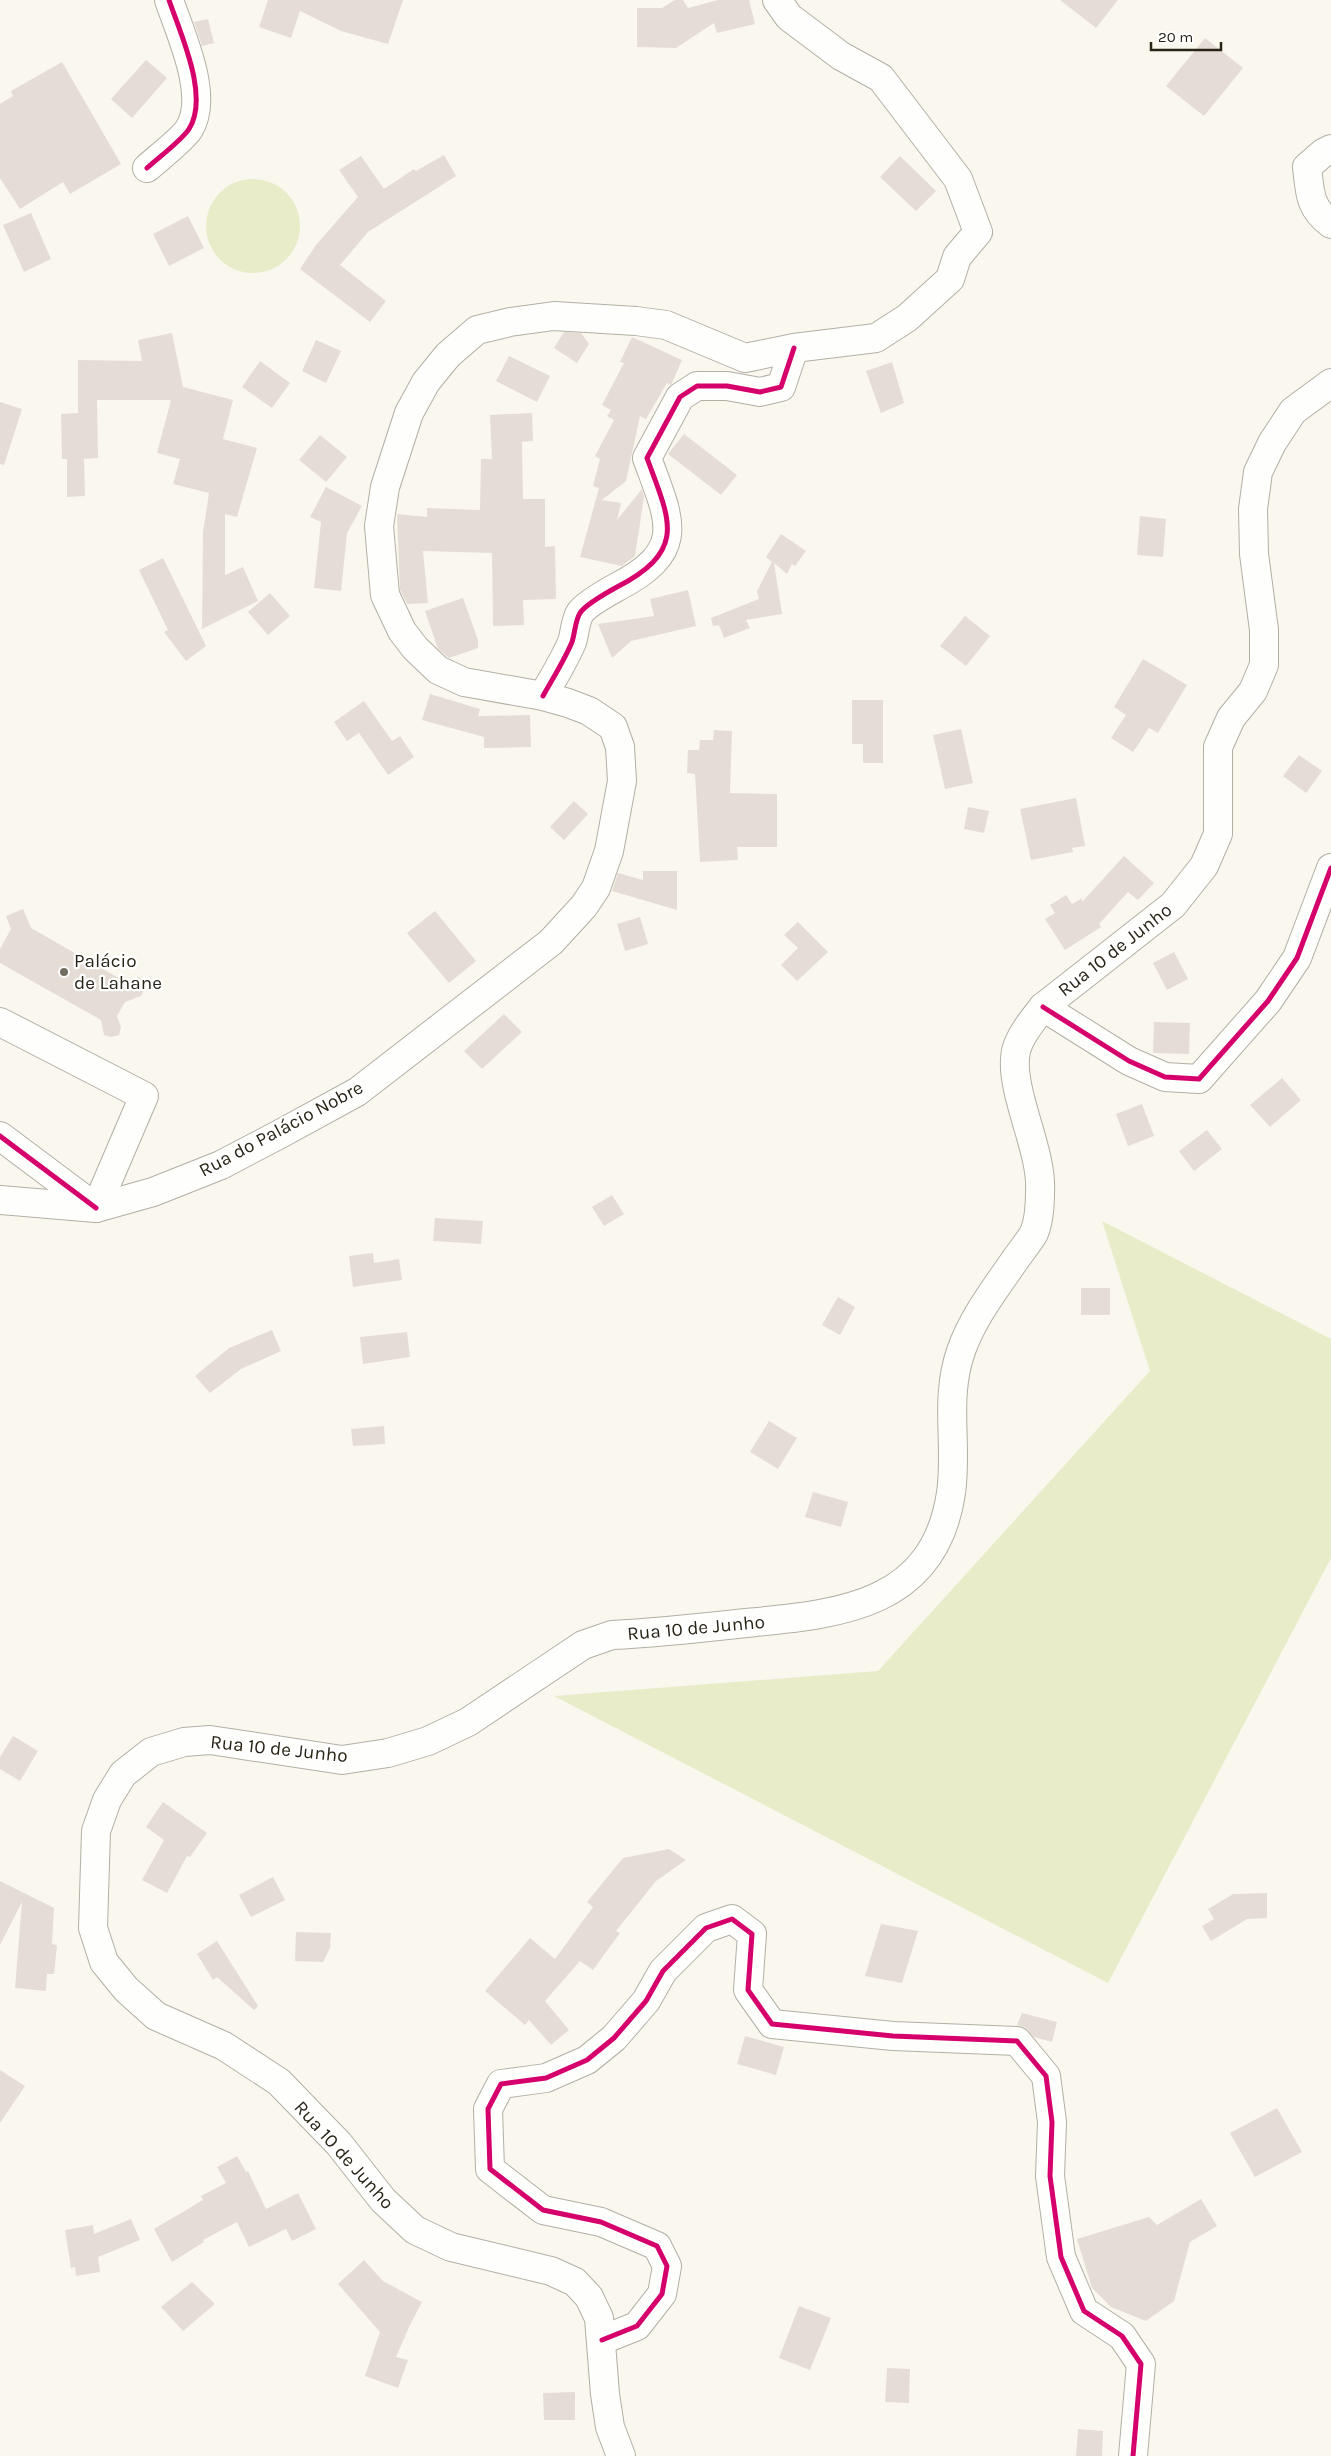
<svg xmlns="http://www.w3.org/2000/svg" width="1331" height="2456" font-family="Karla,sans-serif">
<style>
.green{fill:#e9ecc8}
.building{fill:#e5ddd5}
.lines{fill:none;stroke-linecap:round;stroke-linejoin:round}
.minor-casing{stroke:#b2afa5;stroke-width:30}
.major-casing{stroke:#b2afa5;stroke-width:30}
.minor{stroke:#fefefd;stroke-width:28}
.major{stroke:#fefefd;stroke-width:28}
.cycleway-casing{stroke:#fff;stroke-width:8}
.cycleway{stroke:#d6006c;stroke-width:5}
.poi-dot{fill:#726e63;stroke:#fff;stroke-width:2}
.labels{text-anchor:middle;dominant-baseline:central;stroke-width:4.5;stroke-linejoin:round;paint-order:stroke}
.street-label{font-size:19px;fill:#292417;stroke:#fff}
.poi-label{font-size:19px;fill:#292417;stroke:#fff;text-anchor:start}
</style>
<rect width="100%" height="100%" fill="#faf7ef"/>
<g class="green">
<circle cx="253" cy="226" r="47"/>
<path d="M 1102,1221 L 1331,1339 L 1331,1558 L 1108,1983 L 554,1696 L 878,1671 L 1150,1371 Z"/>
</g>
<g class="building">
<path d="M 268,0 L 403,0 L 388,44 L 341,31 L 300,11 L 291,38 L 259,27 Z"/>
<path d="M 675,0 L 683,0 L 688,8 L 718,0 L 749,0 L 755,24 L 717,33 L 714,23 L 676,48 L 637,47 L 637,8 L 662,8 Z"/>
<path d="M 1060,0 L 1118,0 L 1096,28 Z"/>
<path d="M 208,19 L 214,43 L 202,46 L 194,22 Z"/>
<path d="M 1205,38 L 1243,68 L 1204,116 L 1166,86 Z"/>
<path d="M 146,60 L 167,78 L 132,118 L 111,99 Z"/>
<path d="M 62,62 L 121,164 L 70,194 L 63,182 L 20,209 L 0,178 L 0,104 L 13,96 L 11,91 Z"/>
<path d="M 444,155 L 456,176 L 368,232 L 340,265 L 386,301 L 370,322 L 300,269 L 316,245 L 358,197 L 339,170 L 361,156 L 384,189 L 414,169 L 416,171 Z"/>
<path d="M 900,156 L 936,191 L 916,211 L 880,177 Z"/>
<path d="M 31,213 L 51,259 L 24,272 L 3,225 Z"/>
<path d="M 188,216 L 204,248 L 169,266 L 153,234 Z"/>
<path d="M 564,332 L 581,333 L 589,344 L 577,363 L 554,348 Z"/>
<path d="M 172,333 L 183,387 L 233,400 L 223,439 L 257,448 L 237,517 L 225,514 L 225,575 L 243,567 L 258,601 L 202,629 L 203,532 L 209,493 L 173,484 L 180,459 L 157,453 L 171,400 L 97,400 L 98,458 L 84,459 L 85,496 L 67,497 L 67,459 L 62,459 L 61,414 L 78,413 L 78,360 L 142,361 L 138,340 Z"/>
<path d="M 632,337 L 682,360 L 671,385 L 667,383 L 646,419 L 640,416 L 626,481 L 602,500 L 621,503 L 617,520 L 642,489 L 644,497 L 635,556 L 622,566 L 580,557 L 599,488 L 593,486 L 600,459 L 595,456 L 614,420 L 607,416 L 611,410 L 602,405 L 624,363 L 620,362 Z"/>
<path d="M 316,340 L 341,351 L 326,383 L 302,371 Z"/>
<path d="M 509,356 L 550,376 L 537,402 L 496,381 Z"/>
<path d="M 260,361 L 290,383 L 272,408 L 242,387 Z"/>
<path d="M 892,362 L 904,403 L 881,413 L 866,371 Z"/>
<path d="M 0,402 L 22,409 L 4,465 L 0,464 Z"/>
<path d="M 532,413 L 533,441 L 522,442 L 523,499 L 545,499 L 545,547 L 555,546 L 556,599 L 523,600 L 524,625 L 493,626 L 492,553 L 423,551 L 428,603 L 407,604 L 400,590 L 397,514 L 427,517 L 427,508 L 480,510 L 481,459 L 492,459 L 490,415 Z"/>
<path d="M 684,434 L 737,475 L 721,495 L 668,454 Z"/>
<path d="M 320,435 L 347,457 L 326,482 L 299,460 Z"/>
<path d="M 326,487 L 362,506 L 347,533 L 341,591 L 314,588 L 321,522 L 310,517 Z"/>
<path d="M 1140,516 L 1166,519 L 1163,557 L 1137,555 Z"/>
<path d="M 781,534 L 806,551 L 795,566 L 792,564 L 787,574 L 774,563 L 782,614 L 746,620 L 750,628 L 724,638 L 719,625 L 713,626 L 711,618 L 759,599 L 757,591 L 772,562 L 766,557 Z"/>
<path d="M 163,558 L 206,646 L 186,661 L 164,632 L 168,630 L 139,570 Z"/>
<path d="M 688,590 L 696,626 L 631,641 L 612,658 L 598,624 L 654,616 L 650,599 Z"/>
<path d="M 270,593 L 290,616 L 268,635 L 248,612 Z"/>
<path d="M 463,598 L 478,640 L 478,648 L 449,658 L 438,649 L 425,611 Z"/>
<path d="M 965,616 L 990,636 L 966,666 L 940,646 Z"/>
<path d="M 1143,659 L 1187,685 L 1158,733 L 1149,728 L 1133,752 L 1111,738 L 1126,715 L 1114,707 Z"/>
<path d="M 430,694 L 480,709 L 478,716 L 530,715 L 531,747 L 484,748 L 484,737 L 422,720 Z"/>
<path d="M 852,700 L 883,700 L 883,763 L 863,763 L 863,744 L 852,744 Z"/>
<path d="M 364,701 L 392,741 L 400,736 L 414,757 L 388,775 L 359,733 L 347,741 L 334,722 Z"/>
<path d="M 961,729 L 973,783 L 945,789 L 933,735 Z"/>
<path d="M 714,730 L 732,731 L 730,793 L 777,794 L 777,847 L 737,847 L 738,860 L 700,862 L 695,774 L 687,773 L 688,750 L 699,750 L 700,740 L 713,740 Z"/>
<path d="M 1299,755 L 1322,771 L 1306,793 L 1283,776 Z"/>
<path d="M 1076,798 L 1085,846 L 1072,848 L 1073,852 L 1031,860 L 1020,809 Z"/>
<path d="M 574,801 L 588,814 L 564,840 L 550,827 Z"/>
<path d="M 968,807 L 989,811 L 984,833 L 964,829 Z"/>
<path d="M 1124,856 L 1154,883 L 1138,900 L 1128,892 L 1099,924 L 1101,927 L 1065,950 L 1045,919 L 1055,913 L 1050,905 L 1066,895 L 1072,904 L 1082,898 L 1082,902 Z"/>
<path d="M 643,871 L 677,871 L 677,910 L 612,891 L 618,873 L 643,880 Z"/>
<path d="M 23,909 L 31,928 L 126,982 L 140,977 L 145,989 L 141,996 L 125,1002 L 117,1016 L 121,1027 L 119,1035 L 111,1037 L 104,1035 L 101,1020 L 0,963 L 0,949 L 11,929 L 6,916 Z"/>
<path d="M 435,911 L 476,961 L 449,983 L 407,933 Z"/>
<path d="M 640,917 L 648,944 L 625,951 L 617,924 Z"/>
<path d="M 798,922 L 828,952 L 797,981 L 781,965 L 798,948 L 784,935 Z"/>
<path d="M 1174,952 L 1188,979 L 1167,990 L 1153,963 Z"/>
<path d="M 504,1014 L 522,1032 L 482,1069 L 464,1051 Z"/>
<path d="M 1154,1022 L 1190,1023 L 1189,1054 L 1153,1053 Z"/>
<path d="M 1282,1078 L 1301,1100 L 1270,1127 L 1250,1105 Z"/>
<path d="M 1142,1104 L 1154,1136 L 1128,1146 L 1116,1114 Z"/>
<path d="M 1207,1130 L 1222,1149 L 1194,1171 L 1179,1151 Z"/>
<path d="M 612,1195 L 624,1214 L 604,1226 L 592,1207 Z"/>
<path d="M 435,1218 L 483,1221 L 481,1244 L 433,1241 Z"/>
<path d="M 373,1253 L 374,1263 L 399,1259 L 402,1280 L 353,1287 L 349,1256 Z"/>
<rect x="1081" y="1288" width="29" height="27"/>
<path d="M 838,1297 L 855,1307 L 840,1335 L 822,1325 Z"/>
<path d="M 272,1330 L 281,1351 L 241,1369 L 210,1393 L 195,1376 L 229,1348 Z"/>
<path d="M 407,1332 L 410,1357 L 363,1364 L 360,1337 Z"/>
<path d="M 769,1421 L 797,1438 L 778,1469 L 750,1452 Z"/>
<path d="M 384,1426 L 385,1444 L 353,1446 L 351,1429 Z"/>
<path d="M 813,1492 L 848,1502 L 841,1527 L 805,1517 Z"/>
<path d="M 13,1736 L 38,1751 L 20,1781 L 0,1769 L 0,1757 Z"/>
<path d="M 163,1802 L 207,1833 L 190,1857 L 187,1856 L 167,1893 L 142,1880 L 164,1840 L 146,1827 Z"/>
<path d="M 669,1849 L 686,1860 L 656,1881 L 616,1931 L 620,1933 L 593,1970 L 580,1961 L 545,2001 L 569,2030 L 551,2045 L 529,2020 L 525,2025 L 485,1991 L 530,1938 L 555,1959 L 593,1907 L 587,1902 L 623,1858 Z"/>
<path d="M 273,1877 L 285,1900 L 251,1917 L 239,1895 Z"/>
<path d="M 0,1881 L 54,1908 L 52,1944 L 57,1945 L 54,1974 L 47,1974 L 46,1991 L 15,1988 L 22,1902 L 0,1945 Z"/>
<path d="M 1267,1893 L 1267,1918 L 1247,1919 L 1211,1941 L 1202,1926 L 1214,1919 L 1208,1909 L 1233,1894 Z"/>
<path d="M 881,1924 L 918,1931 L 902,1983 L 865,1976 Z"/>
<path d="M 296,1932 L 331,1933 L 330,1948 L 323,1962 L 295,1961 Z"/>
<path d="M 217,1941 L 258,2006 L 254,2010 L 217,1977 L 213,1980 L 197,1954 Z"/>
<path d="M 1022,2013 L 1057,2022 L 1052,2042 L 1034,2037 L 1024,2027 L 1017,2025 Z"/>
<path d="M 745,2036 L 784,2047 L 776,2075 L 737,2064 Z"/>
<path d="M 0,2070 L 25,2086 L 0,2123 Z"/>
<path d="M 1277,2108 L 1302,2152 L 1255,2177 L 1230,2133 Z"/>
<path d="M 237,2156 L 246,2172 L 248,2171 L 266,2209 L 298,2193 L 316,2229 L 292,2241 L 286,2229 L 249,2247 L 237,2222 L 203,2240 L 204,2242 L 172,2262 L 154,2229 L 203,2200 L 201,2196 L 226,2183 L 217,2167 Z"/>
<path d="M 1201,2199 L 1217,2226 L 1190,2242 L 1174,2301 L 1146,2321 L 1111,2307 L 1092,2288 L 1077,2239 L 1149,2217 L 1157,2225 Z"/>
<path d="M 131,2219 L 140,2240 L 98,2257 L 100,2272 L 76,2276 L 75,2267 L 71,2268 L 65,2230 L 93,2225 L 94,2234 Z"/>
<path d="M 364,2260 L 383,2281 L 422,2302 L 410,2325 L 396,2357 L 408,2360 L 398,2388 L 365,2376 L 380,2332 L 338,2284 Z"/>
<path d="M 192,2282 L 215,2304 L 183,2331 L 161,2307 Z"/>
<path d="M 799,2306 L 831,2318 L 810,2370 L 779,2358 Z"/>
<path d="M 887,2368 L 910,2369 L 909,2403 L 885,2402 Z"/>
<path d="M 575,2392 L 575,2420 L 544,2420 L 543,2393 Z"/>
<path d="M 1078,2429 L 1103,2431 L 1102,2456 L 1076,2456 Z"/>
</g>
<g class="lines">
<g class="minor-casing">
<g id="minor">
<path d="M 147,168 C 158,158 182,140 189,129 C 210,96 180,33 169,0"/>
<path d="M 543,696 C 553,678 564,661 572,642 C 575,633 575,621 580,613 C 586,604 608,592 617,587 C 688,550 670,521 647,458 L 680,397 L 697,386 L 727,386 L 760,392 L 781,387 L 794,348"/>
<path d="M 1043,1007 L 1129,1061 L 1165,1077 L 1199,1079 L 1268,1001 L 1297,958 L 1331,868"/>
<path d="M 0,1022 L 144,1096 L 96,1208 L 0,1136"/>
<path d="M 602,2340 L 637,2326 L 662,2294 L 667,2266 L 657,2246 L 601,2222 L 543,2210 L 490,2169 L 488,2109 L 501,2084 L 546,2078 L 587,2060 L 614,2038 L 646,2001 L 663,1971 L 706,1928 L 732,1919 L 752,1934 L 748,1990 L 772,2024 L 893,2036 L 1017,2041 L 1046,2076 L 1052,2122 L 1050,2176 L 1061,2257 L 1084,2311 L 1122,2336 L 1141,2364 L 1133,2456"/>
</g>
</g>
<g class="major-casing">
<g id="major">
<path d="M 1331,149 L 1323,153 L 1307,167 C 1310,193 1309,207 1331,224"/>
<path d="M 0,1200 L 96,1208 L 153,1192 L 221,1165 L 280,1134 L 357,1092 L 551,942 L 584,906 L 596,888 L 609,851 L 622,781 L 620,747 L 613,727 L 589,711 L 568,703 L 543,696 L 464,682 L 438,670 L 415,648 L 402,631 L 385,595 L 379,526 L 385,487 L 409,413 L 426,382 L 448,355 L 477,330 L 510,322 L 554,316 L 636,321 L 666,325 L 745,358 L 794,348 L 876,338 L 907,318 L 950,279 L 957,257 L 978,232 L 958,179 L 881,78 L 841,56 L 789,17 L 777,0"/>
<path d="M 621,2456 L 610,2427 L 605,2394 L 599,2318 L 589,2297 L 575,2282 L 551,2271 L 451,2247 L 415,2230 L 383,2200 L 339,2144 L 279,2082 L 224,2046 L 156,2016 L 126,1989 L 104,1962 L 93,1928 L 96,1831 L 107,1800 L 123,1774 L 151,1752 L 184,1742 L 210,1740 L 342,1760 L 388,1753 L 428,1741 L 468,1722 L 583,1645 L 612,1635 C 656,1633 701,1628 746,1623 C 838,1614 934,1607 951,1493 C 958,1444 944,1400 961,1351 C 973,1317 995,1289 1015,1260 C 1021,1251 1029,1242 1034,1233 C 1039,1221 1040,1204 1040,1192 C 1043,1150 1008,1089 1016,1051 C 1020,1035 1033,1020 1043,1007 L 1173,905 L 1204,866 L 1218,834 L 1218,747 L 1231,718 L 1253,691 L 1264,665 L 1264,630 L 1254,554 L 1253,509 L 1258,472 L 1272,443 L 1293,411 L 1331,383"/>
</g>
</g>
<use href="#minor" class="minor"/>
<use href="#major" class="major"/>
<g class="cycleway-casing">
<g id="cycleway">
<path d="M 147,168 C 158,158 182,140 189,129 C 210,96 180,33 169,0"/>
<path d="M 543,696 C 553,678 564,661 572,642 C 575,633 575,621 580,613 C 586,604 608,592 617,587 C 688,550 670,521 647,458 L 680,397 L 697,386 L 727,386 L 760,392 L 781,387 L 794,348"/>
<path d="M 1043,1007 L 1129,1061 L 1165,1077 L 1199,1079 L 1268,1001 L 1297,958 L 1331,868"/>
<path d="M 0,1136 L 96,1208"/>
<path d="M 602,2340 L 637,2326 L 662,2294 L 667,2266 L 657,2246 L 601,2222 L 543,2210 L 490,2169 L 488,2109 L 501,2084 L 546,2078 L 587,2060 L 614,2038 L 646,2001 L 663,1971 L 706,1928 L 732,1919 L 752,1934 L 748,1990 L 772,2024 L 893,2036 L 1017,2041 L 1046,2076 L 1052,2122 L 1050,2176 L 1061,2257 L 1084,2311 L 1122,2336 L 1141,2364 L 1133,2456"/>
</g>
</g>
<use href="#cycleway" class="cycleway"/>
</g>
<circle class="poi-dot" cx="64" cy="972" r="5"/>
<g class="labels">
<g class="street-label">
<text transform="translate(1115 950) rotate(-38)">Rua 10 de Junho</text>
<text transform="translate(281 1129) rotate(-28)">Rua do Palácio Nobre</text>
<text transform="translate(696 1628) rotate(-5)">Rua 10 de Junho</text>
<text transform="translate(279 1749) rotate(6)">Rua 10 de Junho</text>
<text transform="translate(344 2155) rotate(48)">Rua 10 de Junho</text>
</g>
<g class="poi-label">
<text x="74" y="961">Palácio<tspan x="74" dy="22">de Lahane</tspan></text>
</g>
</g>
<path d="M1151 42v8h70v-8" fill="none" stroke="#292417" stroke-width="2.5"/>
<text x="1158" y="42" font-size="15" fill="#292417" stroke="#ffffff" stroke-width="4" paint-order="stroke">20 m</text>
</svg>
